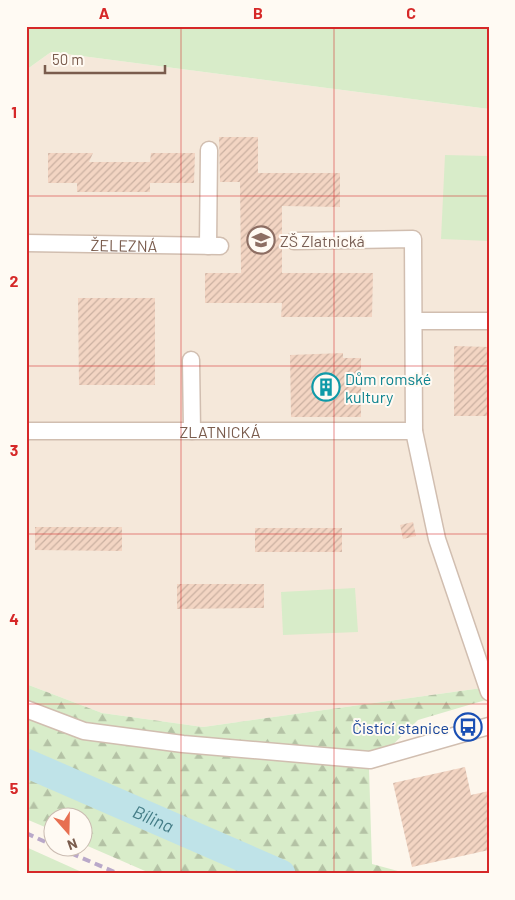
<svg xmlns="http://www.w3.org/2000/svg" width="515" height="900" font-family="Barlow,sans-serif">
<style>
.residential{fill:#f5e8da}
.grass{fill:#d8ecc9}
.forest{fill:url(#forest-firs)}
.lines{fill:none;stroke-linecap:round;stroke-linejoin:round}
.river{stroke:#bfe3e8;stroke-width:29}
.building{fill:url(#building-hatch)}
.minor-casing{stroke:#d1beb0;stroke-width:19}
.minor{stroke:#fff;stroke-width:16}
.rail{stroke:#b9a8c9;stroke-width:4;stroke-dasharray:8 5;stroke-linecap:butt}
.grid{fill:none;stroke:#d62828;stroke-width:1;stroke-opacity:0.55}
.labels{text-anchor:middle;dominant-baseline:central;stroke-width:4;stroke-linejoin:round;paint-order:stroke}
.education-label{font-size:16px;fill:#785e54;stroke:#fffaf3;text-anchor:start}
.street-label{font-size:16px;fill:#7a5c4d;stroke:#fffaf3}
.culture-label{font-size:16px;fill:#0d838f;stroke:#fffaf3;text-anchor:start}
.transit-label{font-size:16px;fill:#164399;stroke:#fffaf3;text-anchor:end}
.water-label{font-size:18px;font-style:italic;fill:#437c86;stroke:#fffaf3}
.neatline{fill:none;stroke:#d62828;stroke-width:2}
.grid-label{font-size:16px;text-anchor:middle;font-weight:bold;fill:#d62828}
</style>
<defs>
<pattern id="forest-firs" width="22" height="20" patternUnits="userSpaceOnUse" patternTransform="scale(1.25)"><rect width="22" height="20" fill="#d8ecc9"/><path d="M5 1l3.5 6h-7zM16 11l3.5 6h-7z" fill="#b4c2a5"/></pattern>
<pattern id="building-hatch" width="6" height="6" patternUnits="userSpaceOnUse" patternTransform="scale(1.25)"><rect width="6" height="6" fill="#f3d5c3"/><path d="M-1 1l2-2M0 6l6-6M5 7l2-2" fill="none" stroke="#cab0a1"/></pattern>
</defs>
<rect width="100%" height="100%" fill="#fdf6ec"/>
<path class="residential" d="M 51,52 L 489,109 L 489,687 L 203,727 L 102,713 L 26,684 L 26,70 Z"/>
<g class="grass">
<path d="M 26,26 L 489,26 L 489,109 L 51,52 L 26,70 Z"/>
<path d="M 445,155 L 489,156 L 489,241 L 441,239 Z"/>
<path d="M 355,588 L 358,632 L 283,635 L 281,592 Z"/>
<path d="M 26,847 L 86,874 L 26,874 Z"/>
</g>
<path class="forest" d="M 26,684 L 102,713 L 203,727 L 489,687 L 489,699 L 418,720 L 369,768 L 372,864 L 409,874 L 152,874 L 83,844 L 82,818 L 52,818 L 52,830 L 26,819 Z"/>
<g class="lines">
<path class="river" id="s1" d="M 26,763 L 281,874"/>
</g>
<g class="building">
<path d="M 219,137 L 258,137 L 258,173 L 340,173 L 340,207 L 282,206 L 282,273 L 373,273 L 372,317 L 281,317 L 282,303 L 205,303 L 205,273 L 241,273 L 240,182 L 220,182 Z"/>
<path d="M 48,153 L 93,153 L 89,162 L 150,162 L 151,153 L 195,153 L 194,183 L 150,183 L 150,192 L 77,192 L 77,183 L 48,183 Z"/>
<path d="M 78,298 L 155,298 L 155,385 L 79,385 Z"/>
<path d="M 454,346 L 489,347 L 489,416 L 454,416 Z"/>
<path d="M 343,353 L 343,358 L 361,358 L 361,417 L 291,417 L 290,355 Z"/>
<path d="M 413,522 L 416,536 L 403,539 L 400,525 Z"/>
<path d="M 35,527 L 122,527 L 122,551 L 35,550 Z"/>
<rect x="255" y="528" width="87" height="24"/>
<path d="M 177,584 L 264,584 L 264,608 L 177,609 Z"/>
<path d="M 465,767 L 471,795 L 489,791 L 489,850 L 412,867 L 393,783 Z"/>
</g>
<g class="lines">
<g class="minor-casing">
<g id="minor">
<path d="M 294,241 L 413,239 L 414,431"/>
<path id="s2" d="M 26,243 L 220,246"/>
<path d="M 208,246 L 209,150"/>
<path d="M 414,321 L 489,321"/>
<path d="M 191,360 L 192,431"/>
<path id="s3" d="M 26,431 L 414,431 L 437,539 L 489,692"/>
<path d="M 26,709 L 84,731 L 183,744 L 370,760 L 489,726"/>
</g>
</g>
<use href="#minor" class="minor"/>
<g class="rail">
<path d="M 26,833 L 52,845"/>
<path d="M 59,848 L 119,874"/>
</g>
</g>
<path class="grid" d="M 181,26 L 181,874M 334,26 L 334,874M 26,196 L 489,196M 26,366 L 489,366M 26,534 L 489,534M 26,704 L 489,704"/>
<defs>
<g id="school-ring" transform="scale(1.4375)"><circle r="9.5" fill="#fffaf3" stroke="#8d6e63" stroke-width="1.5"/><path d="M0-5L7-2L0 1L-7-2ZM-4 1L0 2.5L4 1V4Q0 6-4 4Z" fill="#8d6e63"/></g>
<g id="building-ring" transform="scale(1.4375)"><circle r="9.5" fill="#fffaf3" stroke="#0f9aa8" stroke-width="1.5"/><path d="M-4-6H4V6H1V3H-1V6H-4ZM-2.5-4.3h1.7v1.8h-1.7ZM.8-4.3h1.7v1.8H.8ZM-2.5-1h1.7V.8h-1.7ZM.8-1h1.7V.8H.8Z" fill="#0f9aa8"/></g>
<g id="bus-ring" transform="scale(1.4375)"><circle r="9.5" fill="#fffaf3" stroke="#1a4fb4" stroke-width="1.5"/><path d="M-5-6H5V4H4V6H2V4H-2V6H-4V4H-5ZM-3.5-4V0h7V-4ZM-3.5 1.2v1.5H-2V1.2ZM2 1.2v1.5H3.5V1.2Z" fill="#1a4fb4"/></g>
</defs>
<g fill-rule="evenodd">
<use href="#school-ring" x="261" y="240"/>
<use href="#building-ring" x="326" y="387"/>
<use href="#bus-ring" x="468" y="727"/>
</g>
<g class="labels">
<g class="education-label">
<text x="280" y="240">ZŠ Zlatnická</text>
</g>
<g class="street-label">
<text stroke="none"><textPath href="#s2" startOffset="98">ŽELEZNÁ</textPath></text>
<text stroke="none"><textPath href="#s3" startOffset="194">ZLATNICKÁ</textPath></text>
</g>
<g class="culture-label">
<text x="345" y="378">Dům romské<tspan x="345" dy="18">kultury</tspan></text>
</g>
<g class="transit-label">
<text x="449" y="727">Čistící stanice</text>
</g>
<g class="water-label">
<text stroke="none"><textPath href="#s1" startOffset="139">Bílina</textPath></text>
</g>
</g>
<rect width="515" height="900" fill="none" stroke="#fffaf3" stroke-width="55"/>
<g transform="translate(68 832) rotate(160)"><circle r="24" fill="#fffaf3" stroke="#cabbb1"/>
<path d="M0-4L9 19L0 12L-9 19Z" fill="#e76f51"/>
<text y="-8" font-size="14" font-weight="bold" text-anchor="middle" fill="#7a5c4d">N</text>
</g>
<path d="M45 65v8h120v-8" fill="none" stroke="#7a5c4d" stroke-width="2.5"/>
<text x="52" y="65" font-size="15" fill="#7a5c4d" stroke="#fffaf3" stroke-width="4" paint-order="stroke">50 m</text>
<rect x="28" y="28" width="460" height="844" class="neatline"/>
<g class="grid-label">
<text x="104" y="19">A</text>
<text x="258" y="19">B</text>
<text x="411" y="19">C</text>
<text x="14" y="118">1</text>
<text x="14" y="287">2</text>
<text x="14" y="456">3</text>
<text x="14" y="625">4</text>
<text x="14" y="794">5</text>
</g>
</svg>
